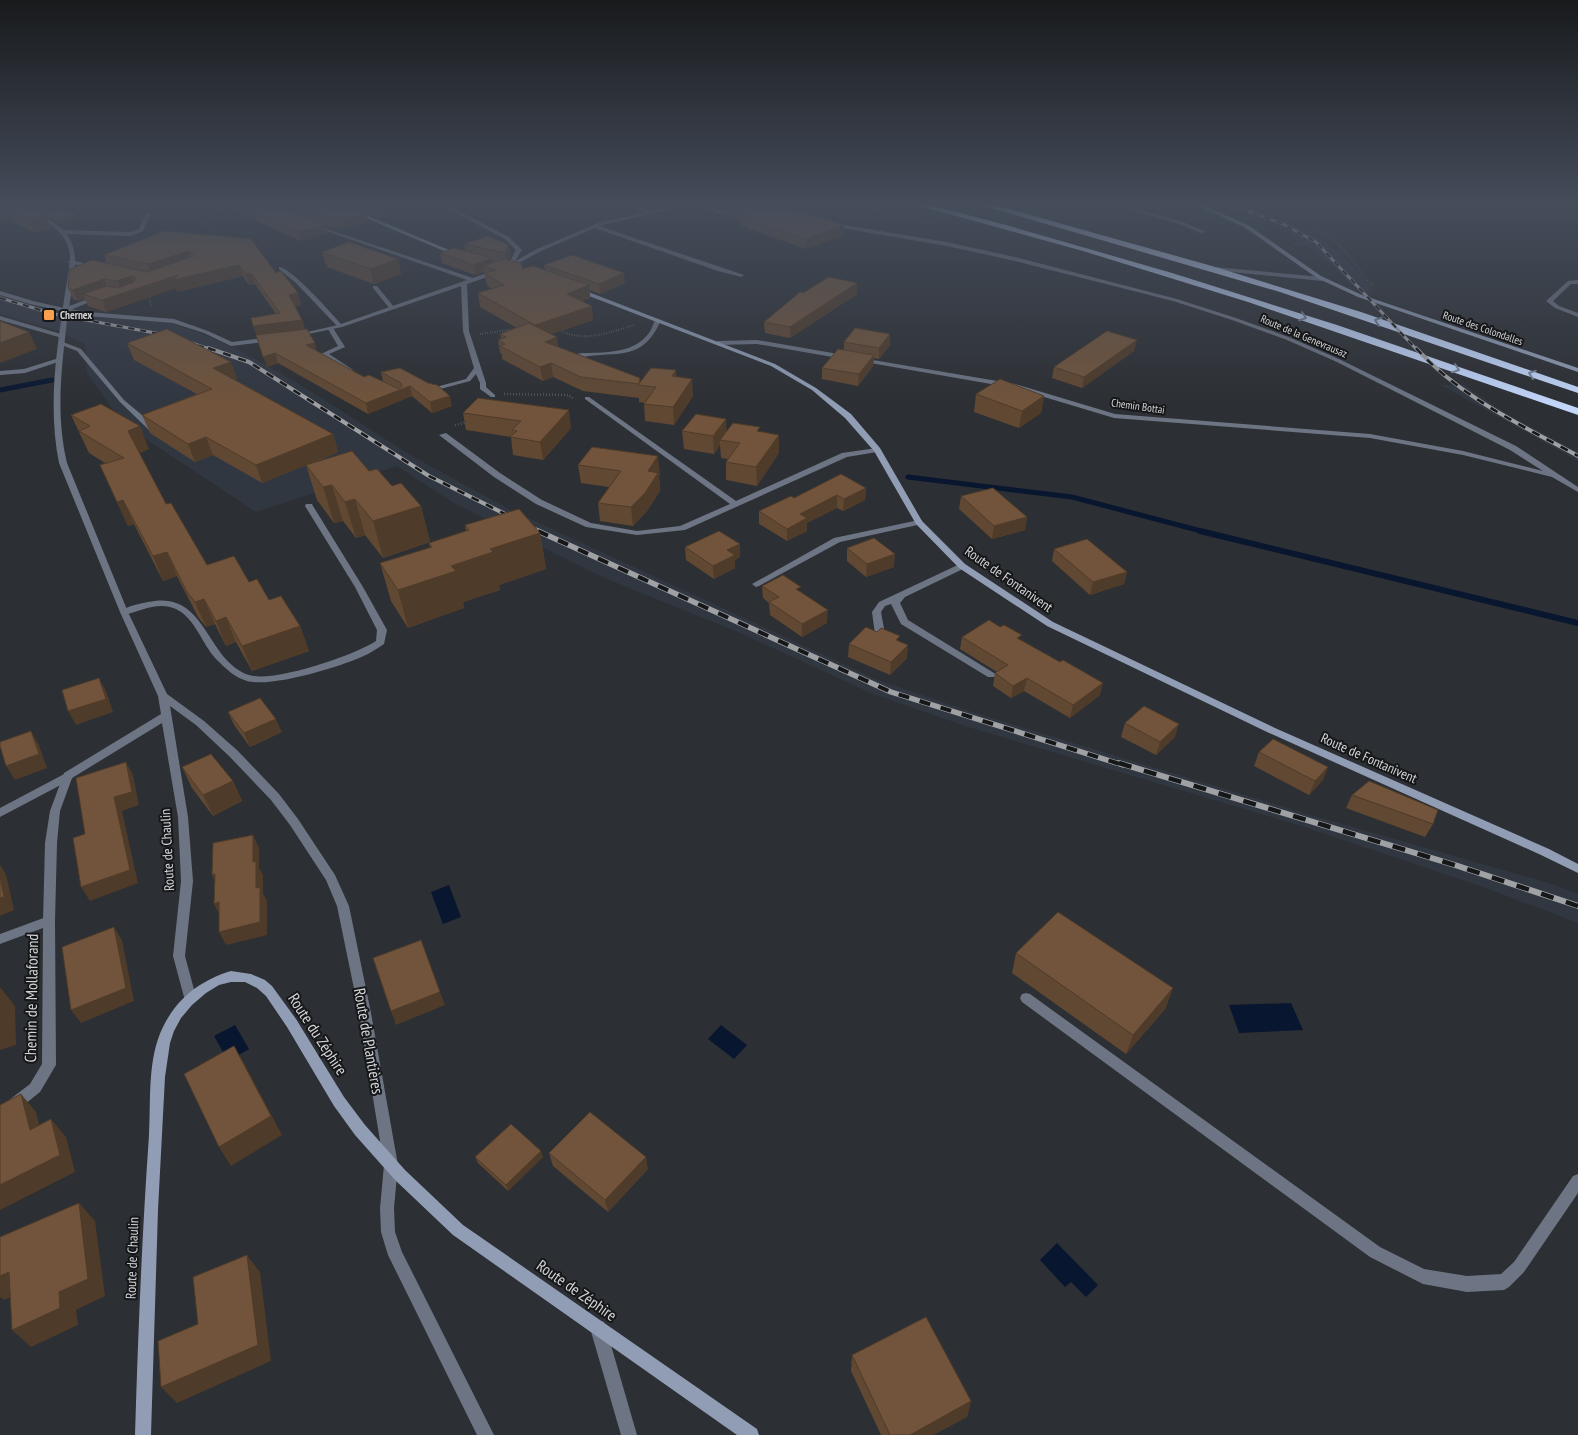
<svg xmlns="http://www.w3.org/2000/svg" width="1578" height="1435" font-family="'PT Sans Narrow',sans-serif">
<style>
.built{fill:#313741}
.water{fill:#09162f}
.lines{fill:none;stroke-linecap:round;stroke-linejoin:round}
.stream-far1{stroke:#09162f;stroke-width:5}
.stream{stroke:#09162f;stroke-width:6}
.path-far1{stroke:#76787b;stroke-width:2;stroke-dasharray:0.5 2;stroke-linecap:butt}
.path{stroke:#76787b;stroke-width:2.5;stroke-dasharray:0.5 2.5;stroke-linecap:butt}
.lane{fill:#6d7584;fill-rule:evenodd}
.street{fill:#6d7584;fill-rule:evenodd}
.secondary{fill:#909db4;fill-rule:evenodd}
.highway{fill:#c3d7fb;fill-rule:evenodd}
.rail-far3-casing{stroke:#a0a1a5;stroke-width:3}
.rail-far2-casing{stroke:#a0a1a5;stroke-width:4}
.rail-far1-casing{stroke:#a0a1a5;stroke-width:5.5}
.rail-casing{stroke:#a0a1a5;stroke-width:6}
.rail-far3{stroke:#161719;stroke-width:2;stroke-dasharray:6;stroke-linecap:butt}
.rail-far2{stroke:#161719;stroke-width:2.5;stroke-dasharray:8;stroke-linecap:butt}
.rail-far1{stroke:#161719;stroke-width:4;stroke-dasharray:11;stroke-linecap:butt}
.rail{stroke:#161719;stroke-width:4.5;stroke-dasharray:13;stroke-linecap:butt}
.wall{fill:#614833}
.shaded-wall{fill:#4f3b29}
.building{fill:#71543b;stroke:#4f3b29}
.oneway{stroke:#758195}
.poi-dot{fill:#f8a04b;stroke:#161719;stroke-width:2}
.labels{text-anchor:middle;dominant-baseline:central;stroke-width:4;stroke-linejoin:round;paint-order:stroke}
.far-poi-label{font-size:11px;font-weight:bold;fill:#d3d4d7;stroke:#161719;text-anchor:start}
.far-street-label{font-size:11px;fill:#d3d4d7;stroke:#161719}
.street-label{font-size:14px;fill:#d3d4d7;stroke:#161719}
.near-street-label{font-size:16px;fill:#d3d4d7;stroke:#161719}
</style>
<rect width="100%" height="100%" fill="#2c2f33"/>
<g class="built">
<path d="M 1225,205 L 1251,209 L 1286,222 L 1324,241 L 1351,264 L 1368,282 L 1373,294 L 1353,286 L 1334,267 L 1303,242 L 1273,222 Z"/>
<path d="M 0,295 L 58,312 L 172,323 L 210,337 L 243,352 L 309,390 L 412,456 L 511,510 L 878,680 L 972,712 L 1314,816 L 1549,883 L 1578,894 L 1578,923 L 1486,888 L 1301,826 L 965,726 L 873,694 L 738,632 L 602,577 L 452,502 L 397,466 L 256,512 L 123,424 L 87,373 L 85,344 L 56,330 L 0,314 Z"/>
<path d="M 1441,385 L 1464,385 L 1512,417 L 1578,452 L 1578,461 Z"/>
</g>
<g class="water">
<path d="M 449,885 L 461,917 L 443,924 L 431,892 Z"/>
<path d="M 1291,1003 L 1303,1030 L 1239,1033 L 1229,1005 Z"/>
<path d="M 235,1025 L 249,1049 L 228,1061 L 214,1036 Z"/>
<path d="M 721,1025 L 747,1045 L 734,1059 L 708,1039 Z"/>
<path d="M 1057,1243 L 1098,1285 L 1086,1297 L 1071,1282 L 1065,1287 L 1040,1260 Z"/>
</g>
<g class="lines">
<g class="stream-far1">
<path d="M 0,390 L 52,380"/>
<path d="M 908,477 L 1072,497 L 1205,532"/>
</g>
<path class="stream" d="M 1200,531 L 1578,623"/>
<g class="path-far1">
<path d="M 189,205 L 203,219 L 215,238"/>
<path d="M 860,205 L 935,224"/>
<path d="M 1312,228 C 1345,240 1351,263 1374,287"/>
<path d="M 1295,244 L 1307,243"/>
<path d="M 149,295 L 151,307"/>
<path d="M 558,329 C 582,344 610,332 634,325"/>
<path d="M 480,334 L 516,329"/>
</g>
<g class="path">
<path d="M 504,394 L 568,395 L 574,399"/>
<path d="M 455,425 L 468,422"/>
</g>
<g class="lane">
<path d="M 625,205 L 633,205 L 652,212 L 647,213 Z"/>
<path d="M 707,205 L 712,205 L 712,207 L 723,212 L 720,214 L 708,209 Z"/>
<path d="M 1114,205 L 1122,205 L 1183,222 L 1206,232 L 1201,233 L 1179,224 Z"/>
<path d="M 148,212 L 151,214 L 143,231 L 131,236 L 65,234 L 62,232 L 65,230 L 130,232 L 139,229 L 145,214 Z"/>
<path d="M 592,225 L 596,225 L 744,275 L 741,277 L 718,271 L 592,227 Z"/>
<path d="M 71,260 L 96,266 L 97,267 L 94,269 L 69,263 L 68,262 Z"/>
<path d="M 279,267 C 291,267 332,314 342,325 L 342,327 L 338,327 L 296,283 L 279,269 Z"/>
<path d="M 1214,267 L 1322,277 L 1325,279 L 1322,281 L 1212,270 L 1212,268 Z"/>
<path d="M 1578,280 L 1578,284 L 1571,284 L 1553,301 L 1559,306 L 1578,313 L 1578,317 L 1555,308 L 1546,301 L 1568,281 Z"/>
<path d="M 464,282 L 467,284 L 469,331 L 486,383 L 486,387 L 495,395 L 495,397 L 491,397 L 480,389 L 480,383 L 476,374 L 470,381 L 433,391 L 429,391 L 424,387 L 427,385 L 432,388 L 466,379 L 474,368 L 463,331 L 461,284 Z"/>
<path d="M 373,286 L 377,286 L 394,307 L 394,309 L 390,309 L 373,288 Z"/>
<path d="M 0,291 L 33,301 L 64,308 L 96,296 L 101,297 L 66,312 L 30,304 L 0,295 Z"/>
<path d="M 0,316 L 64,335 L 65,336 L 62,338 L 0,320 Z"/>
<path d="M 656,319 L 661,320 C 640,369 608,346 571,361 L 568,359 C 575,353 581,353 590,353 C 611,352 635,352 649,333 C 652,329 653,323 656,319 Z"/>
<path d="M 329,328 L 333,328 L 345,347 L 329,354 L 353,370 L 353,372 L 349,372 L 321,354 L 338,346 L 328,329 Z"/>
<path d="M 59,342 L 63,342 L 81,349 L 124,400 L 155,426 L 155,430 L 149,430 L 120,402 L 77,351 L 59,344 Z"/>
<path d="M 59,358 L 61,359 L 61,361 L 25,373 L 0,375 L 0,371 L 24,369 Z"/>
<path d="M 585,397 L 589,397 L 736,501 L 842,453 L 877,448 L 881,450 L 877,452 L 847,457 L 685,530 L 637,535 L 586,527 L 536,504 L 494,477 L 439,435 L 446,433 L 500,473 L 542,500 L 591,523 L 637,531 L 680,526 L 730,504 L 585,399 Z"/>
<path d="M 306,504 L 312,504 L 313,506 L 363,587 L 387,630 L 384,644 C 379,647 374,651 368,654 C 344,666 272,688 247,681 C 234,677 225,668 216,659 C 202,644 195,618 176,609 C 159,601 140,611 124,615 L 120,612 C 126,606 139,604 148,602 C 207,589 205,660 249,675 C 274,683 355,655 376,641 L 377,630 L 355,587 L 305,506 Z"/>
<path d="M 919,520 L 922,520 L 922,524 L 840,542 L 759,586 L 756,587 L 752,584 L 834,538 Z"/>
<path d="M 962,563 L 965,564 L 966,566 L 965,568 L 905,597 L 900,603 L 908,620 L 994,673 L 996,675 L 994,677 L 988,677 L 901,624 L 891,604 L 885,606 L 881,612 L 885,634 L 880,637 L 875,634 L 872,612 L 879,602 Z"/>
<path d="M 68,772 L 72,773 L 73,776 L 72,779 L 0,817 L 0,808 Z"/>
<path d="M 49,916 L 53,918 L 55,921 L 56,1065 L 40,1092 L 5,1120 L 0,1121 L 0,1107 L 30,1084 L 42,1064 L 43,928 L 0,944 L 0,934 Z"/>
<path d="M 1026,993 L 1030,994 L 1380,1247 L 1424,1269 L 1467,1276 L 1501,1274 L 1514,1262 L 1573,1176 L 1578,1174 L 1578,1193 L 1524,1272 L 1509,1287 L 1504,1290 L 1467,1292 L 1423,1284 L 1370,1257 L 1022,1002 L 1020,998 L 1022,994 Z"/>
<path d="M 598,1320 L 604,1322 L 606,1328 L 637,1435 L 621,1435 L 590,1328 L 592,1322 Z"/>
</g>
<g class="street">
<path d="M 66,205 L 73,205 L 53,215 L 48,214 Z"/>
<path d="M 441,205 L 447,205 L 509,237 L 522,250 L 515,261 L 537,249 L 598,223 L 678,205 L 688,205 L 602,225 L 541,251 L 508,269 L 476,281 L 342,327 L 294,337 L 294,335 L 338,325 L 467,280 L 312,226 L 312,224 L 473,278 L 508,265 L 516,250 L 505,239 Z"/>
<path d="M 36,215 C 43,215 51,220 57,225 C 86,245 72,280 69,309 L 88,312 L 174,319 L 208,331 L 232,342 L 272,337 L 275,339 L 272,341 L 231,346 L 204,333 L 173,323 L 88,316 L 68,312 C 62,365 55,411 67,463 L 128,612 L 167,694 L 204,721 L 238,751 L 279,794 L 298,819 L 335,875 L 349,906 L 371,1013 L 398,1165 L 394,1208 L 395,1232 L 402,1252 L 494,1435 L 477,1435 L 388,1255 L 381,1232 L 380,1208 L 384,1165 L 359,1013 L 337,906 L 326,880 L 290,825 L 271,800 L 230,757 L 196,725 L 170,706 L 188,817 L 193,881 L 185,956 L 196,997 L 194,1001 L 190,1002 L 186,1001 L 184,997 L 173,956 L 181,881 L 178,817 L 162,723 L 72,778 L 60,811 L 57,843 L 55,921 L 53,924 L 49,926 L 45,924 L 43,921 L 45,843 L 50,811 L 63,776 L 64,773 L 161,714 L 158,696 L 120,612 L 59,463 C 48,408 56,355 64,300 C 66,285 70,270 70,255 C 67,234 53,225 36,217 Z"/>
<path d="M 832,223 L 947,242 L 1015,257 L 1177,299 L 1236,318 L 1291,338 L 1341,360 L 1516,446 L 1578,487 L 1578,492 L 1552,477 L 1463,455 L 1370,438 L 1114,418 L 1014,388 L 859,361 L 859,359 L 861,358 L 1015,384 L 1115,414 L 1370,434 L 1463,451 L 1543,471 L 1510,450 L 1337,362 L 1287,340 L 1232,320 L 1173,301 L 1015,261 L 947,246 L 830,226 L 829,225 Z"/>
<path d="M 757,340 L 844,355 L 847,357 L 844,359 L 757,344 L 718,345 L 715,343 L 718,341 Z"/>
</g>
<g class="secondary">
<path d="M 335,205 L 342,205 L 461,255 L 456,256 Z"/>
<path d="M 1196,205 L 1203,205 L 1248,225 L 1321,276 L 1362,295 L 1578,368 L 1578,372 L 1358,297 L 1317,278 L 1244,227 Z"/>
<path d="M 578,288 L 775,364 L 816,388 L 851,414 L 880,448 L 922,521 L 965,564 L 1053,622 L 1275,728 L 1549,849 L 1578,864 L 1578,873 L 1541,855 L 1267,732 L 1047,626 L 959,568 L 916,524 L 874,451 L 845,418 L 812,390 L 771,366 L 576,291 L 575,290 Z"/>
<path d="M 231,971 L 251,974 L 265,980 L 272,986 L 296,1019 L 344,1097 L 365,1125 L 405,1170 L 463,1225 L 757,1429 L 759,1435 L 737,1435 L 453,1235 L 395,1180 L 355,1135 L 334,1106 L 287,1027 L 266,996 L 257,988 L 245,982 L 231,982 L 219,985 L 206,993 L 192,1005 L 181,1018 L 174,1031 L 170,1043 L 165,1077 L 158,1210 L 151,1435 L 135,1435 C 138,1335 142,1235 149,1135 C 151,1100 147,1059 163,1027 C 177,998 201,980 231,971 Z"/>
</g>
<g class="highway">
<path d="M 916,205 L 930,205 L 1006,225 L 1172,273 L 1337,325 L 1578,408 L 1578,415 L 1248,302 L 1083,251 Z"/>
<path d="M 981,205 L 995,205 L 1212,266 L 1361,312 L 1578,387 L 1578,393 L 1280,292 Z"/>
</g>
<g class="rail-far3-casing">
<g id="rail-far3">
<path d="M 1231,205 L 1281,223 L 1316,242 L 1417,350"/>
<path d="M 0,298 L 54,314 L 171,336 L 212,350"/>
</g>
</g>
<g class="rail-far2-casing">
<g id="rail-far2">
<path d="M 208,348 L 249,362 L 429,476 L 541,532"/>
<path d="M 1416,348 C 1460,397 1521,425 1578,456"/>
</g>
</g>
<g class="rail-far1-casing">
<path id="rail-far1" d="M 538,531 L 891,692 L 1123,765"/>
</g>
<g class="rail-casing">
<path id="rail" d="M 1119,763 L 1458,866 L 1578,906"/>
</g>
<use href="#rail-far3" class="rail-far3"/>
<use href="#rail-far2" class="rail-far2"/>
<use href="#rail-far1" class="rail-far1"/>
<use href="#rail" class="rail"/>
</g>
<g class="wall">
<path d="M 0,205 L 52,205 L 54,209 L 41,213 L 51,228 L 34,232 L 9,220 L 0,224 Z"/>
<path d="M 200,205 L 436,205 L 413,214 L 411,208 L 378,218 L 366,213 L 368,221 L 344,228 L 338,226 L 336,229 L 286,209 L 325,225 L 327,233 L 301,241 L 232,209 L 210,214 Z"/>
<path d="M 698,205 L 706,205 L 706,208 Z"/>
<path d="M 715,205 L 816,205 L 815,208 L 802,213 L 844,225 L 844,235 L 806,249 L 741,226 L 741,220 L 723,214 L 723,210 Z"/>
<path d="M 46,213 L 80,220 L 61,225 L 48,217 Z"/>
<path d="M 164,231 L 276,273 L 298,293 L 301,305 L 295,306 L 302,320 L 305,329 L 317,351 L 364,377 L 383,382 L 381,372 L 452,406 L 432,413 L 412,396 L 368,414 L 278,363 L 267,367 L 251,318 L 276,314 L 255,284 L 249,285 L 243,276 L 177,292 L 176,288 L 106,312 L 88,306 L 85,299 L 78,301 L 73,299 L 68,288 L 107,263 L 104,255 Z"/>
<path d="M 488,236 L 511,255 L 509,260 L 523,269 L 545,270 L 544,265 L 625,283 L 600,294 L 590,290 L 590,298 L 582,301 L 593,320 L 551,334 L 559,347 L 640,381 L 676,377 L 693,396 L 674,425 L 645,421 L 644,404 L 645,403 L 639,402 L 639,398 L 583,391 L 553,377 L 543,381 L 502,359 L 502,354 L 500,353 L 498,340 L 501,339 L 500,334 L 517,328 L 480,307 L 478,293 L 492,289 L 487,286 L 484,272 L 475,275 L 442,263 L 440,253 L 466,252 L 464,244 Z"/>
<path d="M 322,252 L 398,259 L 401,274 L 374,284 L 327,267 Z"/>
<path d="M 857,283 L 857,294 L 790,338 L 765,333 L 764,322 Z"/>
<path d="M 890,334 L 890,345 L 879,359 L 874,358 L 873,366 L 858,386 L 822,379 L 822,368 L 844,350 L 844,342 Z"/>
<path d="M 127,343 L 231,362 L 237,379 L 234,380 L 333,434 L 338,452 L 311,464 L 369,471 L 392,486 L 421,506 L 430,542 L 383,558 L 365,535 L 356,538 L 343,521 L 334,523 L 317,500 L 306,465 L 262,483 L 213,455 L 195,462 L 150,433 L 142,415 L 197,394 L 134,360 Z"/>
<path d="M 1134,351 L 1082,388 L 1052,378 L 1054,367 Z"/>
<path d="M 976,394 L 1044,396 L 1041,413 L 1019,428 L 974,412 Z"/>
<path d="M 463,413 L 571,428 L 543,460 L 513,455 L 511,437 L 466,430 Z"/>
<path d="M 71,415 L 149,449 L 139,453 L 166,504 L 207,565 L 249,582 L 300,626 L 309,651 L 252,671 L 236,642 L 226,646 L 215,624 L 206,627 L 198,617 L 177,576 L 163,581 L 134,524 L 128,526 L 100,465 L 105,463 L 89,453 Z"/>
<path d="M 682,431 L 760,432 L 779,453 L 757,486 L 726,480 L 726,462 L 728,459 L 721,458 L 720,445 L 714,454 L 684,449 Z"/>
<path d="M 578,465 L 660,474 L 659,476 L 660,491 L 647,511 L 633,526 L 600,521 L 598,503 L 609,487 L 581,483 Z"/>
<path d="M 866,488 L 865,500 L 843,511 L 837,508 L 807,523 L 807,531 L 787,541 L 759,524 L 759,511 L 794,498 Z"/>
<path d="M 961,496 L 1027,517 L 1025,530 L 992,539 L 959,509 Z"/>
<path d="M 465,525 L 540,533 L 546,569 L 499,585 L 500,590 L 463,602 L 464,608 L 408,628 L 391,601 L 380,563 L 430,548 L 429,543 L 466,531 Z"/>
<path d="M 685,547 L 740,557 L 735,560 L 735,568 L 714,579 L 686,560 Z"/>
<path d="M 847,548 L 894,567 L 866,577 L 847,561 Z"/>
<path d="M 1054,549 L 1127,572 L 1124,584 L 1090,595 L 1052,561 Z"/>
<path d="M 762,586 L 801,592 L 827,623 L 802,637 L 770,615 L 769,603 L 763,598 Z"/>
<path d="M 962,637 L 1021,640 L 1100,695 L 1070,718 L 1024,691 L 1011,698 L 993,686 L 995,673 L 997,672 L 960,649 Z"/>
<path d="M 900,641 L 907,658 L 890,675 L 848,657 L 849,644 Z"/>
<path d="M 228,712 L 282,732 L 250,747 L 234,725 Z"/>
<path d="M 1125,723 L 1175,737 L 1156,755 L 1121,737 Z"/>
<path d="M 1259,752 L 1328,767 L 1323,780 L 1309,795 L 1254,766 Z"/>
<path d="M 182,767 L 233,781 L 242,801 L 213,816 L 192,788 Z"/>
<path d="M 1352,795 L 1433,824 L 1425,837 L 1346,808 Z"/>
<path d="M 1016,953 L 1166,1008 L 1126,1054 L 1012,973 Z"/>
<path d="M 549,1153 L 648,1169 L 608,1212 L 553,1166 Z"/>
<path d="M 475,1157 L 543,1157 L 508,1191 L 478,1163 Z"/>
<path d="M 852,1355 L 971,1401 L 967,1417 L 933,1435 L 881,1435 L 851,1371 Z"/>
</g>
<g class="shaded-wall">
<path d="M 37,205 L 52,205 L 54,209 L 40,213 Z"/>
<path d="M 210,205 L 231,205 L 232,209 L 210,214 L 207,206 Z"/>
<path d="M 392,205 L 410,205 L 411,208 L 378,218 L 376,210 Z"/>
<path d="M 413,205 L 436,205 L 413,214 L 411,206 Z"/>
<path d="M 798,205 L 816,205 L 815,208 L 798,214 Z"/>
<path d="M 3,208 L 9,220 L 0,224 L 0,209 Z"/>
<path d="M 366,213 L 368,221 L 344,228 L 342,220 Z"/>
<path d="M 78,215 L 80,220 L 61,225 L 59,220 Z"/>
<path d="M 46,216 L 51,228 L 34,232 L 29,220 Z"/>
<path d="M 336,218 L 338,226 L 336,229 L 334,220 Z"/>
<path d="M 325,225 L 327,233 L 301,241 L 298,232 Z"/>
<path d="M 844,225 L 844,235 L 806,249 L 806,239 Z"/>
<path d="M 509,245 L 511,255 L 507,263 L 505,253 Z"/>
<path d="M 189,251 L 192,262 L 152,275 L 148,264 Z"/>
<path d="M 492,258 L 493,268 L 483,266 L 484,272 L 475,275 L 474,265 Z"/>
<path d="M 398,259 L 401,274 L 374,284 L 370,269 Z"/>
<path d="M 239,265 L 243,276 L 177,292 L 176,288 L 106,312 L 102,300 L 178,275 Z"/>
<path d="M 251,273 L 255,284 L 249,285 L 246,274 Z"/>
<path d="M 624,273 L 625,283 L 600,294 L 599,284 Z"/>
<path d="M 131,276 L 135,287 L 122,292 L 117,281 Z"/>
<path d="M 104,279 L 108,290 L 83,294 L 85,299 L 78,301 L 73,290 Z"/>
<path d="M 857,283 L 857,294 L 790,338 L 790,327 Z"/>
<path d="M 589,285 L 590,298 L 569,307 L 567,294 Z"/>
<path d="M 298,293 L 301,305 L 292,307 L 289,295 Z"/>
<path d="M 592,306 L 593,320 L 537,339 L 535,325 Z"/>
<path d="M 302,320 L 306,332 L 257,337 L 253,326 Z"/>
<path d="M 29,332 L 37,349 L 0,363 L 0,343 Z"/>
<path d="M 890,334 L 890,345 L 879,359 L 879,348 Z"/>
<path d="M 557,337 L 559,351 L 545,342 Z"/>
<path d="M 1137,340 L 1134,351 L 1082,388 L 1084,377 Z"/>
<path d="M 315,343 L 317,353 L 306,345 Z"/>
<path d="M 275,353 L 278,363 L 267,367 L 263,357 Z"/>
<path d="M 874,355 L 873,366 L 858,386 L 859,374 Z"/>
<path d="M 231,362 L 237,379 L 219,385 L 213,368 Z"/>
<path d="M 551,363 L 553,377 L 543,381 L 540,367 Z"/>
<path d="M 676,370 L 677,387 L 672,376 Z"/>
<path d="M 692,379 L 693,396 L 674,425 L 673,407 Z"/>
<path d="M 410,386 L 412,396 L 368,414 L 366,403 Z"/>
<path d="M 450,396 L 452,406 L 432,413 L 430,402 Z"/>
<path d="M 1044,396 L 1041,413 L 1019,428 L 1022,411 Z"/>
<path d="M 569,410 L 571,428 L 543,460 L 540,442 Z"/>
<path d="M 726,419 L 727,437 L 720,440 L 720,445 L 714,454 L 713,436 Z"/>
<path d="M 140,426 L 149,449 L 138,454 L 128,431 Z"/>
<path d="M 333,434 L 338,452 L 262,483 L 256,465 Z"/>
<path d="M 779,435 L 779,453 L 757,486 L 756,467 Z"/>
<path d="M 206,437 L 213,455 L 195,462 L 188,444 Z"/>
<path d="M 658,456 L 660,474 L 659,476 L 660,491 L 647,511 L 633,526 L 631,507 L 648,471 Z"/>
<path d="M 332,485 L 343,521 L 334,523 L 323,487 Z"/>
<path d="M 866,488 L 865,500 L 843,511 L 844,499 Z"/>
<path d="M 837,495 L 837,508 L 807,523 L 807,531 L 787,541 L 787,529 L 800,514 Z"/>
<path d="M 355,499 L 365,535 L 356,538 L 345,502 Z"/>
<path d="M 123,500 L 134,524 L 128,526 L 117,502 Z"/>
<path d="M 421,506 L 430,542 L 383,558 L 373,521 Z"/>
<path d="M 1027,517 L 1025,530 L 992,539 L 994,526 Z"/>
<path d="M 540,533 L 546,569 L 499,585 L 500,590 L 463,602 L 464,608 L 408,628 L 398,590 L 490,549 Z"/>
<path d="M 740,544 L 740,557 L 735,560 L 735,568 L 714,579 L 713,566 L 727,550 Z"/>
<path d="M 167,552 L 177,576 L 163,581 L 153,556 Z"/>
<path d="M 895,554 L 894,567 L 866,577 L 867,564 Z"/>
<path d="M 1127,572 L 1124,584 L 1090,595 L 1093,582 Z"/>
<path d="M 204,599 L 215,624 L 206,627 L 195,602 Z"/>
<path d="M 828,610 L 827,623 L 802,637 L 802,624 Z"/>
<path d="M 226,617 L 236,642 L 226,646 L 216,621 Z"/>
<path d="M 300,626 L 309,651 L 252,671 L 242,646 Z"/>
<path d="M 908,645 L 907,658 L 890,675 L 891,662 Z"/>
<path d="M 99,678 L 106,691 L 113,712 L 76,725 L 68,711 Z"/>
<path d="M 1027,678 L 1024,691 L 1011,698 L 1013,686 Z"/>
<path d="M 1103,683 L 1100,695 L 1070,718 L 1073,705 Z"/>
<path d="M 276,719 L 282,732 L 250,747 L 244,733 Z"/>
<path d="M 1179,724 L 1175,737 L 1156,755 L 1160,742 Z"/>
<path d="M 31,731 L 39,745 L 47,768 L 15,780 L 6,766 Z"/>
<path d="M 126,762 L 133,775 L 139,805 L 122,811 L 138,883 L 90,901 L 81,887 L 114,797 Z"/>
<path d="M 1328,767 L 1323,780 L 1309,795 L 1315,781 Z"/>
<path d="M 233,781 L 242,801 L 213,816 L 203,795 Z"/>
<path d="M 253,835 L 259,848 L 259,868 L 263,875 L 263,893 L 267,901 L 267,935 L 226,945 L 219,932 L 256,888 L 253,862 Z"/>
<path d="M 0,865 L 6,874 L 14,910 L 0,916 Z"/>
<path d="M 215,874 L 219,888 L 212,875 Z"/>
<path d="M 219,902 L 221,918 L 214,904 Z"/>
<path d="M 114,927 L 122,940 L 134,1001 L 81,1023 L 71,1010 Z"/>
<path d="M 0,987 L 15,1006 L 16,1045 L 0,1050 Z"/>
<path d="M 1173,988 L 1166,1008 L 1126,1054 L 1133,1035 Z"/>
<path d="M 440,992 L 445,1005 L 396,1025 L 391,1011 Z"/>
<path d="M 234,1046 L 245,1065 L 282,1135 L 231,1166 L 219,1147 Z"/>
<path d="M 21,1094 L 36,1112 L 45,1147 L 30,1130 Z"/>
<path d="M 51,1119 L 66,1137 L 75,1172 L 0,1210 L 0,1185 Z"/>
<path d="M 541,1151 L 543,1157 L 508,1191 L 506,1185 Z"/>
<path d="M 646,1157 L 648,1169 L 608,1212 L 605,1200 Z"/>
<path d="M 79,1203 L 95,1221 L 105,1296 L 76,1310 L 78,1325 L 31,1347 L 12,1330 L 59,1292 Z"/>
<path d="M 247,1255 L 260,1272 L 271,1361 L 177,1403 L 161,1387 Z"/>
<path d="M 9,1272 L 27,1290 L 4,1300 L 0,1297 L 0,1276 Z"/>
<path d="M 971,1401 L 967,1417 L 933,1435 L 910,1435 Z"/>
</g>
<g class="building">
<path d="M 0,205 L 26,205 L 32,208 L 46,216 L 29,220 L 3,208 L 0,209 Z"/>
<path d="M 240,205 L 276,205 L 325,225 L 298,232 Z"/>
<path d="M 294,205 L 347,205 L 366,213 L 342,220 L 336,218 L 334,220 Z"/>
<path d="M 364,205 L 392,205 L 376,210 Z"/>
<path d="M 723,205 L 770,205 L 818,217 L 844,225 L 806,239 L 741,217 L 751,215 Z"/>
<path d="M 59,207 L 78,215 L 59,220 L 46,213 Z"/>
<path d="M 164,231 L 251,239 L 276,273 L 281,271 L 298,293 L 289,295 L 302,320 L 253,326 L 251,318 L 280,313 L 251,273 L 246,274 L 239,265 L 173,280 L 178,275 L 102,300 L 83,294 L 107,286 L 118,288 L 134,282 L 136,278 L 131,276 L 117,281 L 104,279 L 73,290 L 68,288 L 70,269 L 92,260 L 147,272 L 194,256 L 189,251 L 148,264 L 104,255 Z"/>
<path d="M 488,236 L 509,245 L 505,253 L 464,244 Z"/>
<path d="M 349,242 L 398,259 L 370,269 L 322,252 Z"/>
<path d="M 454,248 L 492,258 L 474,265 L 440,253 Z"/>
<path d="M 572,255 L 624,273 L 599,284 L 544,265 Z"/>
<path d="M 504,259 L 521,263 L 523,269 L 533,266 L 589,285 L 567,294 L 592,306 L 535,325 L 478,293 L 504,285 L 485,273 L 496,270 L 483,266 Z"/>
<path d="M 829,277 L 857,283 L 790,327 L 764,322 L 800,292 L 803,293 Z"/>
<path d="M 0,321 L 29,332 L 0,343 Z"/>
<path d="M 529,323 L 557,337 L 545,342 L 640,378 L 639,384 L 581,377 L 551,363 L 540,367 L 500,346 L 505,344 L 498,340 L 506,337 L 500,334 Z"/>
<path d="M 855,328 L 890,334 L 879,348 L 844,342 Z"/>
<path d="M 167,329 L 231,362 L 213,368 L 333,434 L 256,465 L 206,437 L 188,444 L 142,415 L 212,389 L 127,343 Z"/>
<path d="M 307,329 L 315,343 L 306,345 L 364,377 L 369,375 L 399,389 L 402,386 L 401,383 L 381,372 L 400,368 L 428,383 L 437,385 L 450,396 L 430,402 L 410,386 L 366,403 L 275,353 L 263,357 L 256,335 Z"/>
<path d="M 1107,331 L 1137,340 L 1084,377 L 1054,367 Z"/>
<path d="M 838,349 L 874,355 L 859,374 L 822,368 Z"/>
<path d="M 651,368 L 676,370 L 672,376 L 692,379 L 673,407 L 644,404 L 656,387 L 638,385 Z"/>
<path d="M 1000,379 L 1044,396 L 1022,411 L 976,394 Z"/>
<path d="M 478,398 L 569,410 L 540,442 L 510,437 L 517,431 L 512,430 L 521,421 L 463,413 Z"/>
<path d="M 101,404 L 140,426 L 128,431 L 166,504 L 171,503 L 207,565 L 234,556 L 249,582 L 257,579 L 269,600 L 281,596 L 300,626 L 242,646 L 226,617 L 216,621 L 204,599 L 195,602 L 187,592 L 167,552 L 153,556 L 123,500 L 117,502 L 100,465 L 124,458 L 79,431 L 90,426 L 71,415 Z"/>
<path d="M 696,414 L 726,419 L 713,436 L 682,431 Z"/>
<path d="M 733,423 L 760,427 L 757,431 L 779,435 L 756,467 L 726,462 L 740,443 L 720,440 Z"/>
<path d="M 592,447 L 658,456 L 648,471 L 658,473 L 645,493 L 631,507 L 598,503 L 621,471 L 578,465 Z"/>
<path d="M 352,451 L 369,471 L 377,469 L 392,486 L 401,483 L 421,506 L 373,521 L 355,499 L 345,502 L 332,485 L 323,487 L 306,465 Z"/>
<path d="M 841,474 L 866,488 L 844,499 L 837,495 L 800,514 L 807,518 L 787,529 L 759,511 L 791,496 L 794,498 Z"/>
<path d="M 993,488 L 1027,517 L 994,526 L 961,496 Z"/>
<path d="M 519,509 L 540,533 L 490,549 L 493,552 L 451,566 L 456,571 L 398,590 L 380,563 L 432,547 L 429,543 L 469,530 L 465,525 Z"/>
<path d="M 719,531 L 740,544 L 727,550 L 735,555 L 713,566 L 685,547 Z"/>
<path d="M 874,538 L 895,554 L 867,564 L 847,548 Z"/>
<path d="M 1087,539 L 1127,572 L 1093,582 L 1054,549 Z"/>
<path d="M 783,575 L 801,587 L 796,589 L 828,610 L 802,624 L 769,602 L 779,597 L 762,586 Z"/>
<path d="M 989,620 L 1000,627 L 1004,625 L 1022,635 L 1017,638 L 1060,662 L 1063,660 L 1103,683 L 1073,705 L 1027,678 L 1013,686 L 995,673 L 1008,665 L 962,637 Z"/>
<path d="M 866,627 L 877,632 L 881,628 L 900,636 L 896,640 L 908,645 L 891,662 L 849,644 Z"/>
<path d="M 99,678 L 106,699 L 68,711 L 62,690 Z"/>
<path d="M 260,698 L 276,719 L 244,733 L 228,712 Z"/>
<path d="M 1144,706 L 1179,724 L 1160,742 L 1125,723 Z"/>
<path d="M 31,731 L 39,754 L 6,766 L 0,746 L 0,742 Z"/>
<path d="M 1273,739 L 1328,767 L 1315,781 L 1259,752 Z"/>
<path d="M 211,754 L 233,781 L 203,795 L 182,767 Z"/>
<path d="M 126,762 L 132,792 L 114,797 L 130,870 L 81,887 L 73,838 L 85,834 L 76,778 Z"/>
<path d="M 1369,781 L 1438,810 L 1433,824 L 1352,795 Z"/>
<path d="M 253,835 L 253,862 L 256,861 L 256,888 L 260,887 L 260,922 L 219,932 L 219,902 L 214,904 L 215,874 L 212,875 L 213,843 Z"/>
<path d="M 0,876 L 4,897 L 0,898 Z"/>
<path d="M 1058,912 L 1173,988 L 1133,1035 L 1016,953 Z"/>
<path d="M 114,927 L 126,988 L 71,1010 L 62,947 Z"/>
<path d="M 421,940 L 440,992 L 391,1011 L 373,958 Z"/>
<path d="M 234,1046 L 271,1116 L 219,1147 L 184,1074 Z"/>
<path d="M 21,1094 L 30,1130 L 51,1119 L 60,1155 L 0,1185 L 0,1105 Z"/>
<path d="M 590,1112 L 646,1157 L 605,1200 L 549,1153 Z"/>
<path d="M 511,1124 L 541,1151 L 506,1185 L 475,1157 Z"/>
<path d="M 79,1203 L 88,1279 L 59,1292 L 60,1308 L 12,1330 L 9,1272 L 0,1276 L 0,1237 Z"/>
<path d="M 247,1255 L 258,1345 L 161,1387 L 158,1341 L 198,1324 L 193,1277 Z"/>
<path d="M 926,1317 L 971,1401 L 910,1435 L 890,1435 L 852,1355 Z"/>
</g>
<defs><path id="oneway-chevron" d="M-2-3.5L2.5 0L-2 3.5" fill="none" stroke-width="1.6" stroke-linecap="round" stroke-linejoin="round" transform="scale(1.25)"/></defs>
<g class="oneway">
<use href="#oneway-chevron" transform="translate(1303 317) rotate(18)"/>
<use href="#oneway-chevron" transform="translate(1378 321) rotate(-162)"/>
<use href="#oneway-chevron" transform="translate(1456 369) rotate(19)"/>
<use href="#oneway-chevron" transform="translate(1532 374) rotate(-161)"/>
</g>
<linearGradient id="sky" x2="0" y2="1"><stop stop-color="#181a1c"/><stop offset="0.5" stop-color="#454d5b"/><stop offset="1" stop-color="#454d5b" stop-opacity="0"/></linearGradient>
<rect width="1578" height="406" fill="url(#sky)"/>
<rect class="poi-dot" x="43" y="309" width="12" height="12" rx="2.5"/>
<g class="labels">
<g class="far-poi-label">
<text x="60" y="315">Chernex</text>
</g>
<g class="far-street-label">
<text transform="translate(1483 328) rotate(19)">Route des Colondalles</text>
<text transform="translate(1304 336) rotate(23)">Route de la Genevrausaz</text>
<text transform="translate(1138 406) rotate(8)">Chemin Bottai</text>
</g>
<g class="street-label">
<text transform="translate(1009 579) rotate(35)">Route de Fontanivent</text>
<text transform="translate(1369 758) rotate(24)">Route de Fontanivent</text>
<text transform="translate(167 850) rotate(-93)">Route de Chaulin</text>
<text transform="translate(132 1258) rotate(-88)">Route de Chaulin</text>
</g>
<g class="near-street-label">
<text transform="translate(31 998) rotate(-89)">Chemin de Mollaforand</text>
<text transform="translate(318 1034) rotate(57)">Route du Zéphire</text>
<text transform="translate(369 1041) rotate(80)">Route de Plantières</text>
<text transform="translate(577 1290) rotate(35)">Route de Zéphire</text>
</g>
</g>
</svg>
